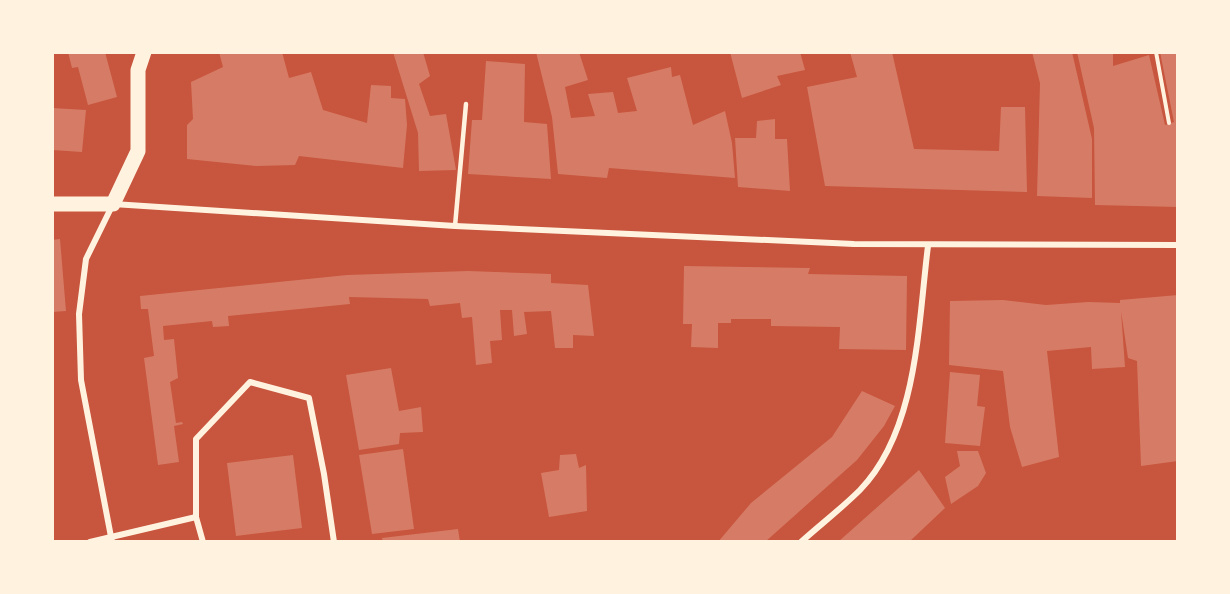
<svg xmlns="http://www.w3.org/2000/svg" width="1230" height="594" font-family="Spectral,serif">
<style>
.building{fill:#d67c66}
.lines{fill:none;stroke-linecap:round;stroke-linejoin:round}
.path{stroke:#fff3e0;stroke-width:4}
.service{stroke:#fff3e0;stroke-width:4.5}
.minor{stroke:#fff3e0;stroke-width:6}
.primary{stroke:#fff3e0;stroke-width:15}
</style>
<rect width="100%" height="100%" fill="#c8553d"/>
<g class="building">
<path d="M 68,52 L 105,52 L 117,97 L 88,105 L 78,67 L 72,68 Z"/>
<path d="M 219,52 L 282,52 L 289,78 L 311,72 L 323,110 L 367,123 L 371,85 L 391,86 L 391,98 L 405,99 L 407,125 L 403,168 L 299,156 L 295,165 L 257,166 L 187,159 L 187,125 L 193,119 L 191,82 L 223,67 Z"/>
<path d="M 393,52 L 423,52 L 430,76 L 419,84 L 430,116 L 446,114 L 456,170 L 419,171 L 418,133 Z"/>
<path d="M 536,52 L 579,52 L 588,80 L 565,87 L 571,118 L 595,116 L 588,94 L 613,92 L 618,113 L 637,111 L 627,78 L 671,67 L 672,77 L 680,75 L 693,125 L 725,111 L 732,143 L 735,178 L 609,168 L 607,178 L 558,174 L 552,117 Z"/>
<path d="M 730,52 L 800,52 L 805,70 L 777,76 L 781,85 L 742,98 Z"/>
<path d="M 850,52 L 892,52 L 914,149 L 999,151 L 1001,107 L 1025,107 L 1027,192 L 825,186 L 807,87 L 857,77 Z"/>
<path d="M 1032,52 L 1072,52 L 1092,139 L 1092,198 L 1037,196 L 1040,83 Z"/>
<path d="M 1077,52 L 1113,52 L 1113,66 L 1149,55 L 1165,125 L 1174,122 L 1160,52 L 1178,52 L 1178,207 L 1095,205 L 1094,128 Z"/>
<path d="M 486,61 L 525,64 L 524,122 L 547,124 L 551,179 L 468,174 L 472,120 L 482,120 Z"/>
<path d="M 52,108 L 86,110 L 82,152 L 52,150 Z"/>
<path d="M 775,119 L 775,139 L 787,139 L 790,191 L 738,187 L 735,138 L 756,138 L 757,121 Z"/>
<path d="M 60,239 L 66,311 L 52,312 L 52,240 Z"/>
<path d="M 684,266 L 810,268 L 808,274 L 907,276 L 906,350 L 839,349 L 840,327 L 771,326 L 771,319 L 731,319 L 731,323 L 718,323 L 718,348 L 691,347 L 692,324 L 683,324 Z"/>
<path d="M 468,271 L 551,274 L 551,283 L 588,285 L 594,336 L 573,335 L 573,348 L 555,348 L 551,311 L 524,312 L 527,334 L 514,336 L 512,310 L 500,310 L 502,340 L 490,341 L 492,363 L 476,365 L 472,317 L 462,318 L 460,303 L 430,306 L 428,299 L 349,297 L 350,304 L 228,316 L 229,326 L 213,327 L 212,321 L 163,326 L 164,340 L 174,339 L 178,378 L 170,382 L 176,423 L 182,422 L 183,424 L 174,426 L 179,462 L 158,465 L 144,358 L 154,356 L 148,309 L 141,309 L 140,296 L 347,275 Z"/>
<path d="M 1178,295 L 1178,461 L 1141,466 L 1137,361 L 1128,358 L 1121,311 L 1125,367 L 1092,369 L 1091,347 L 1047,351 L 1059,457 L 1022,467 L 1010,427 L 1003,371 L 949,365 L 950,301 L 1003,300 L 1046,305 L 1088,302 L 1120,303 L 1120,300 Z"/>
<path d="M 391,368 L 399,411 L 421,407 L 423,432 L 400,433 L 399,444 L 359,450 L 346,375 Z"/>
<path d="M 950,372 L 980,375 L 977,406 L 985,407 L 980,446 L 945,443 Z"/>
<path d="M 862,391 L 895,406 L 884,426 L 857,460 L 765,542 L 718,542 L 751,503 L 832,437 Z"/>
<path d="M 403,449 L 414,529 L 372,534 L 359,455 Z"/>
<path d="M 957,451 L 978,451 L 986,473 L 978,486 L 951,504 L 945,477 L 960,466 Z"/>
<path d="M 576,454 L 579,468 L 586,465 L 587,511 L 549,517 L 541,473 L 559,470 L 560,455 Z"/>
<path d="M 293,455 L 302,528 L 236,536 L 227,463 Z"/>
<path d="M 919,470 L 945,508 L 909,542 L 838,542 Z"/>
<path d="M 458,529 L 460,542 L 383,542 L 382,538 Z"/>
</g>
<g class="lines">
<path class="path" d="M 1156,52 L 1169,123"/>
<path class="service" d="M 455,226 L 466,104"/>
<g class="minor">
<path d="M 90,542 L 196,517"/>
<path d="M 112,542 L 81,380 L 79,314 L 86,259 L 113,204 L 455,226 L 854,244 L 1178,245"/>
<path d="M 203,542 L 196,517 L 196,439 L 250,382 L 309,398 L 324,474 L 334,542"/>
<path d="M 801,542 C 821,524 842,508 860,490 C 918,430 918,324 928,246"/>
</g>
<path class="primary" d="M 52,204 L 113,204 L 138,151 L 138,70 L 144,52"/>
</g>
<rect width="1230" height="594" fill="none" stroke="#fff3e0" stroke-width="108"/>
</svg>
